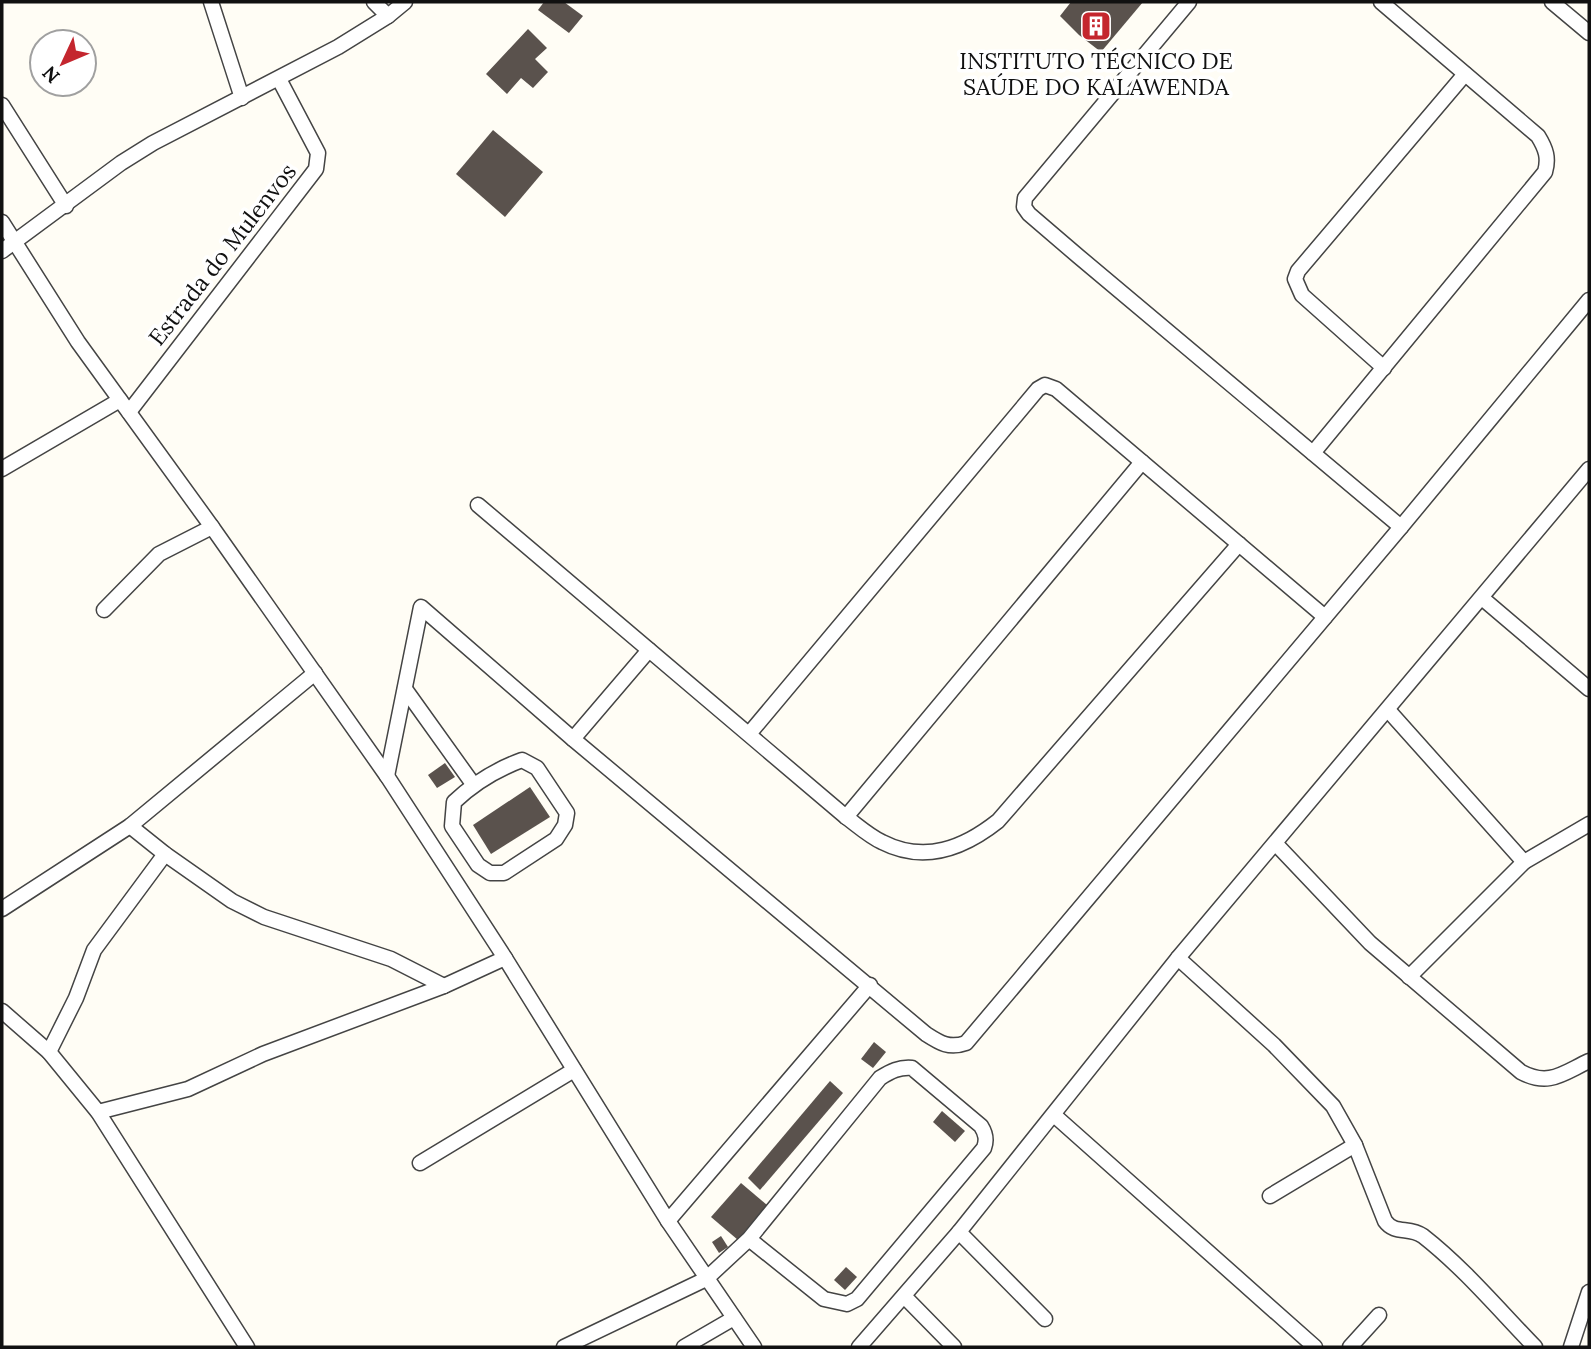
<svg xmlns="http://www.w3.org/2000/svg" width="1591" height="1349" font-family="Lora,serif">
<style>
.building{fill:#5a524d}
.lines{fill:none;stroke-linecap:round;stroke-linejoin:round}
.minor-casing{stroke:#444;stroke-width:17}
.minor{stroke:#fff;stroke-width:14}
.labels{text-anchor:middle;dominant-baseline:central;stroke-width:7;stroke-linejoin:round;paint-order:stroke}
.poi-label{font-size:23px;fill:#111;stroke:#fff}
.street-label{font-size:23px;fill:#111;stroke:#fff}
</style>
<rect width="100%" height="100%" fill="#fffdf5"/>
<g class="building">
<path d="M 544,2 L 564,2 L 583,16 L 569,33 L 538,10 Z"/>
<path d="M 1071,2 L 1143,2 L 1101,52 L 1079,35 L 1060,16 Z"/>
<path d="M 528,29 L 547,48 L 535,59 L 548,72 L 533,88 L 521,78 L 507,94 L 486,74 Z"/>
<path d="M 493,130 L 543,172 L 505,217 L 456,174 Z"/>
<path d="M 445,763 L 455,777 L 437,788 L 428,775 Z"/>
<path d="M 530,787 L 550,817 L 491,854 L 473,825 Z"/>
<path d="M 874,1042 L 886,1052 L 873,1068 L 861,1059 Z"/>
<path d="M 830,1081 L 843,1093 L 760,1190 L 748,1178 Z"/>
<path d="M 942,1111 L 965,1131 L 955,1142 L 933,1122 Z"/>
<path d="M 741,1183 L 767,1205 L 738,1240 L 711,1217 Z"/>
<path d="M 721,1236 L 728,1247 L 719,1253 L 712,1242 Z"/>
<path d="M 846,1267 L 857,1277 L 845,1290 L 834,1280 Z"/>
</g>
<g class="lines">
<g class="minor-casing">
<g id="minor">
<path d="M 211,2 L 242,98"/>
<path d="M 374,2 L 388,16"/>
<path d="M 1189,2 L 1025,198 L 1024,207 L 1029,214 L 1078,256 L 1401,527"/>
<path d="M 1552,2 L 1589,33"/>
<path d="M 2,105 L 66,206"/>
<path d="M 2,222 L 78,342 L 212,527 L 387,776 L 505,958 L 668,1221 L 754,1347"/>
<path d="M 2,251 L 121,163 L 153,143 L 338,47 L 388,16 L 405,2"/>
<path d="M 1384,368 L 1302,295 L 1295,279 L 1298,271 L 1465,74"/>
<path d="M 129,412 L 316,169 L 318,153 L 279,79"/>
<path d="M 1313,453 L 1545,172 C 1549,158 1546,149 1538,136 L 1381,2"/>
<path d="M 2,469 L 120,400"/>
<path d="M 478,505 L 846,817 C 857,825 869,836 882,842 C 925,864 964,848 998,821 L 1239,544"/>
<path d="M 1482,598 L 1589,689"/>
<path d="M 104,610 L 159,554 L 212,527"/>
<path d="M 405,689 L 473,784"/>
<path d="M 1388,710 L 1524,862"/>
<path d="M 749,734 L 1038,389 L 1045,385 L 1056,389 L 1325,617"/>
<path d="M 573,739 L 649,650"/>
<path d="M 522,760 L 537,768 L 567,813 L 565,825 L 556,839 L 504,873 L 490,873 L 478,865 L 452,826 L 454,802 C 474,783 495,770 522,760 Z"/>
<path d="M 387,776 L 421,607 L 573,739 L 926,1034 C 940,1043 949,1049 966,1043 L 1401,527 L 1589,300"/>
<path d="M 846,817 L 1142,462"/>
<path d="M 130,826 L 165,854 L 232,901 L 264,917 L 391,959 L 444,986"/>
<path d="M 1276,844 L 1370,943 L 1521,1072 C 1549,1087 1563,1073 1589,1061"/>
<path d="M 2,909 L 130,826 L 315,673"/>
<path d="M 1178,958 L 1274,1045 L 1333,1106 L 1355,1145 L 1385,1221 C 1395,1235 1409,1226 1423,1236 C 1464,1268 1499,1310 1535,1347"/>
<path d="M 1409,977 L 1524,862 L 1589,824"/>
<path d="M 2,1011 L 49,1052 L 98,1112 L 247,1347"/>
<path d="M 49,1052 L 76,998 L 94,950 L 165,854"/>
<path d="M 98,1112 L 188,1089 L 263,1054 L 444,986 L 505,958"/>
<path d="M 1054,1115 L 1315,1347"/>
<path d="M 420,1163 L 574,1070"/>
<path d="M 1270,1196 L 1355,1145"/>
<path d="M 668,1221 L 870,985"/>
<path d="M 959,1232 L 1045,1319"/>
<path d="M 904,1296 L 954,1347"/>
<path d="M 564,1347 L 706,1279 L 749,1239 L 880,1078 C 891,1071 899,1067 912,1068 L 981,1126 C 986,1134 987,1140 984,1148 L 857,1299 L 847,1304 L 824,1299 L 749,1239"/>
<path d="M 684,1347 L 734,1318"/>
<path d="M 859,1347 L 959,1232 L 1178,958 L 1589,469"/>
<path d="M 1350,1347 L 1379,1315"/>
<path d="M 1571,1347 L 1589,1292"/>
</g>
</g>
<use href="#minor" class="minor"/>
</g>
<defs>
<g id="building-square" transform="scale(1.575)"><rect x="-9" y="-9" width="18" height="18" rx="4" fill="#c4262e" stroke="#fff"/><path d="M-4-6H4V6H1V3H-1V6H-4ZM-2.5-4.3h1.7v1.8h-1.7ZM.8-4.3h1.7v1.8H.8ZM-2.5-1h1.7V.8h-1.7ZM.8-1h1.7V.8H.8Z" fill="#fff"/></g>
</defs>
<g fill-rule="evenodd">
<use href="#building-square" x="1096" y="26"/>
</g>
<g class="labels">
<g class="poi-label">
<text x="1096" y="60">INSTITUTO TÉCNICO DE<tspan x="1096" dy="26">SAÚDE DO KALAWENDA</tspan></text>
</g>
<g class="street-label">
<text transform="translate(222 254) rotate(-52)">Estrada do Mulenvos</text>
</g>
</g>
<rect width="1591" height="1349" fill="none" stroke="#111111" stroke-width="7"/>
<g transform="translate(63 63) rotate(226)"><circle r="33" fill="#ffffff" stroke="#a0a0a0" stroke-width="2"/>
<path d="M0-5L12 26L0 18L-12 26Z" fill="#c4262e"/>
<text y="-10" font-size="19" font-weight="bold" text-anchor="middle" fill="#111111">N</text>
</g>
</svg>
